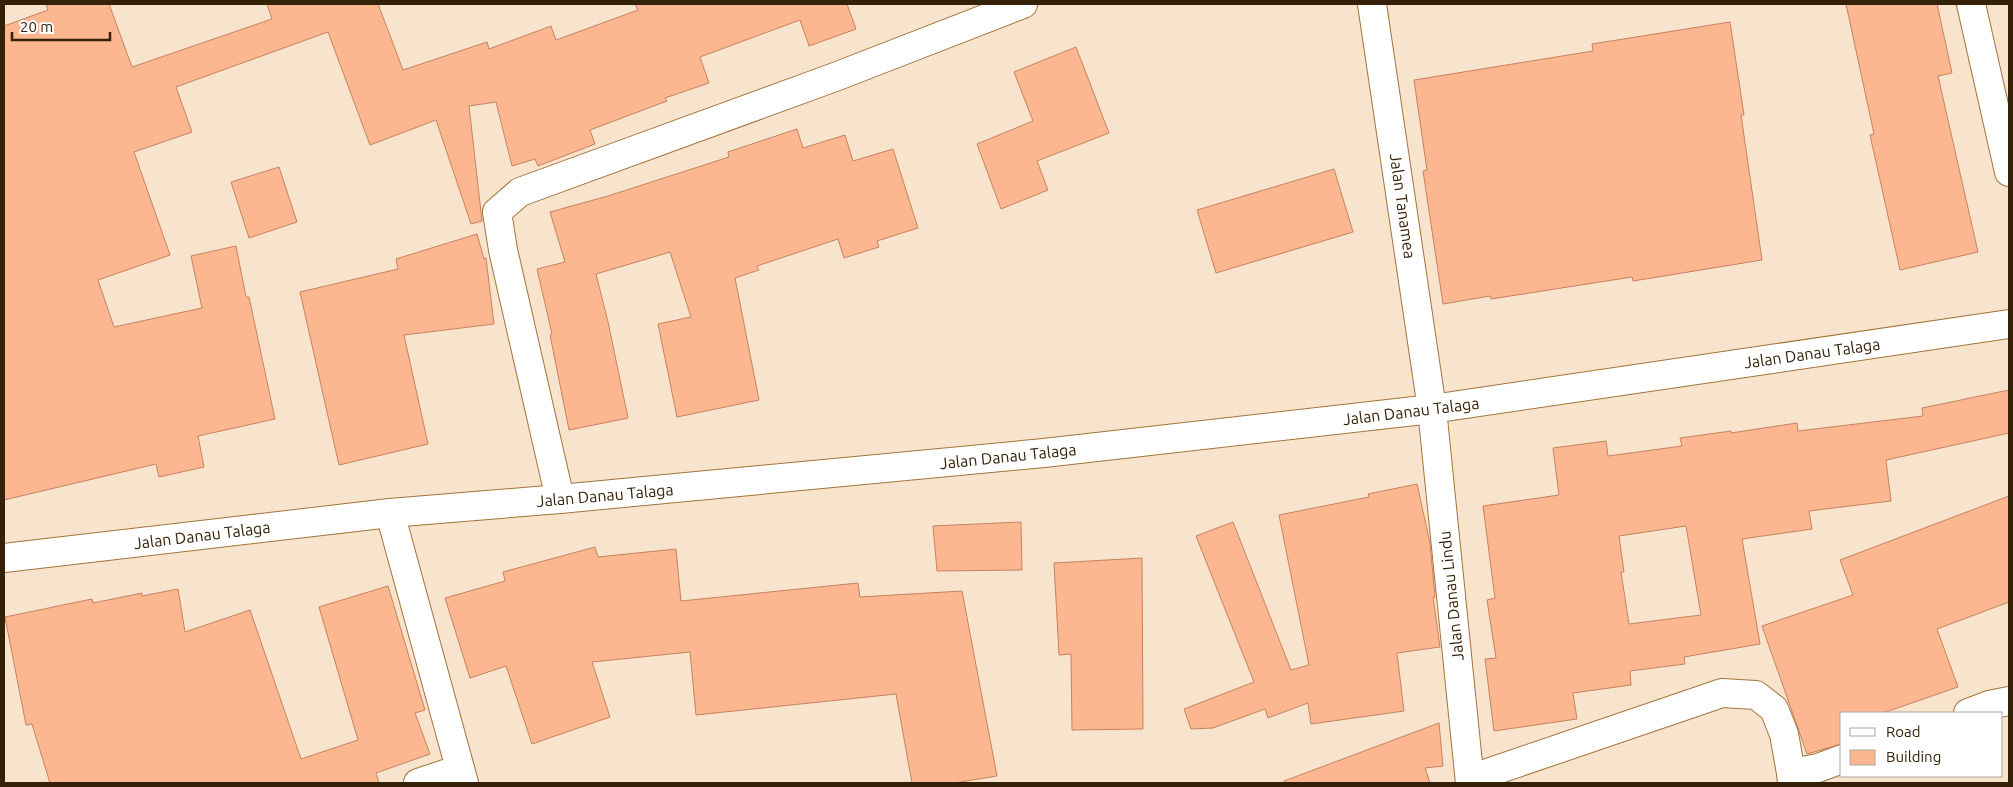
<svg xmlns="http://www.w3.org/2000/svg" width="2013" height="787" font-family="Ubuntu,sans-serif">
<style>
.building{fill:#fcb690;stroke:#c68360;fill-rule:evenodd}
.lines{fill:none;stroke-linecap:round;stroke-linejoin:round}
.street-casing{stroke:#a4743a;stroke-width:30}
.secondary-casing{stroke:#a4743a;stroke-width:30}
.street{stroke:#fff;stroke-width:28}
.secondary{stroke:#fff;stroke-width:28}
.labels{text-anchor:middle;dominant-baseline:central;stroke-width:4.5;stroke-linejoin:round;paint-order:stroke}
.street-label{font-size:16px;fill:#352108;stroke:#fff}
</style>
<rect width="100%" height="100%" fill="#f8e3cc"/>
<g class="building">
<path d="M 46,4 L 109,4 L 132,67 L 272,19 L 267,4 L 378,4 L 403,70 L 487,42 L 489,49 L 551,26 L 556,40 L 638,10 L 635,4 L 847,4 L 856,29 L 809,46 L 800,20 L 700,57 L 709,83 L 665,98 L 667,101 L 590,130 L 595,144 L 538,166 L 535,159 L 512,166 L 496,102 L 469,106 L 482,221 L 471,224 L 436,120 L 370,145 L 328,32 L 176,87 L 192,132 L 134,152 L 170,255 L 98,280 L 114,327 L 202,308 L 191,256 L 236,246 L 246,297 L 249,297 L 275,419 L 198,436 L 204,467 L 159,477 L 156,464 L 4,500 L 4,26 L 48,10 Z"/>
<path d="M 1846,4 L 1937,4 L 1952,73 L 1938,76 L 1978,252 L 1900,270 L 1870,135 L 1874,134 Z"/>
<path d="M 1730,22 L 1744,115 L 1741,115 L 1762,260 L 1633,281 L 1632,277 L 1491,299 L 1490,296 L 1443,304 L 1423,171 L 1427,170 L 1414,80 L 1593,51 L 1592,44 Z"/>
<path d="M 1076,47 L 1109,133 L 1037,161 L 1048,190 L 1001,209 L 977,144 L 1033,121 L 1014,72 Z"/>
<path d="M 797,129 L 803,148 L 845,135 L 853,161 L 893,149 L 918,228 L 877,241 L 879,247 L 844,258 L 838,239 L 757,266 L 759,270 L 735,278 L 759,400 L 677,417 L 658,324 L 691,317 L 670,252 L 596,274 L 608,322 L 628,418 L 569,430 L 550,335 L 552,334 L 537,269 L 565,262 L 550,212 L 608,196 L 729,157 L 728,152 Z"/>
<path d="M 279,167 L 297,222 L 249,238 L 231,182 Z"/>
<path d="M 1334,169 L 1353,232 L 1216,273 L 1197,210 Z"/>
<path d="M 477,234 L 484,259 L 486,258 L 494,324 L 404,335 L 428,444 L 339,465 L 300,292 L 398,269 L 396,259 Z"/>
<path d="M 2009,390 L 2009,433 L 1886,460 L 1891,501 L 1809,511 L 1812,529 L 1742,539 L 1760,644 L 1684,657 L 1685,664 L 1630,671 L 1631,685 L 1573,693 L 1577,719 L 1494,731 L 1485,659 L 1496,658 L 1487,600 L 1495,598 L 1483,506 L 1559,495 L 1553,448 L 1606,441 L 1608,456 L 1682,446 L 1680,438 L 1731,431 L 1731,433 L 1797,423 L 1798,431 L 1923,416 L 1922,408 ZM 1686,526 L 1701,615 L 1629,624 L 1621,572 L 1624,572 L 1619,536 Z"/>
<path d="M 1417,484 L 1430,543 L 1435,597 L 1433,597 L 1440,647 L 1397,653 L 1404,711 L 1311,724 L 1308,703 L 1268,718 L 1265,709 L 1213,728 L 1191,729 L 1184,709 L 1254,682 L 1196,536 L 1233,522 L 1291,670 L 1309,665 L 1279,515 L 1369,497 L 1368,494 Z"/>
<path d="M 2009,496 L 2009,602 L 1937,629 L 1958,687 L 1883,713 L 1842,713 L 1842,744 L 1807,754 L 1762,626 L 1853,595 L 1840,560 Z"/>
<path d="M 1021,522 L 1022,570 L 937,571 L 933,526 Z"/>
<path d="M 595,547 L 598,557 L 676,549 L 681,601 L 858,583 L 860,597 L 962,591 L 997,776 L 954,783 L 912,783 L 896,694 L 696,715 L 690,652 L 592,662 L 610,717 L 532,744 L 506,666 L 470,678 L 445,598 L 505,581 L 503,572 Z"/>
<path d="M 1142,558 L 1143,729 L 1072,730 L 1071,654 L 1059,655 L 1054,563 Z"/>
<path d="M 388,586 L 425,710 L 415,713 L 430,754 L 376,773 L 379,783 L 50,783 L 32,724 L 26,725 L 5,617 L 92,599 L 93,603 L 142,593 L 142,596 L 178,589 L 185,632 L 250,610 L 301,759 L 358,740 L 319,607 Z"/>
<path d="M 1439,723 L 1443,766 L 1425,768 L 1430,783 L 1284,783 L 1284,781 Z"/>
</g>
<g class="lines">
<g class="street-casing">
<g id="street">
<path d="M 1372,4 L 1432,409 L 1470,783"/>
<path d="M 1971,4 L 2009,172"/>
<path d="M 560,499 L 503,250 L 497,212 L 520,192 L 835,77 L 1023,4"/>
<path d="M 390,513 L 464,783"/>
<path d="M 1968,713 L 1989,705 L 2009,701"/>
<path d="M 1470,779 L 1722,693 L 1756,695 L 1774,709 L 1784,734 L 1791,773"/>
<path d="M 418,783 L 460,769"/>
<path d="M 1792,783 L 1791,773 L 1818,768 L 1842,759"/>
</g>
</g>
<g class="secondary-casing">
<path id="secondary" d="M 4,558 L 390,513 L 560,499 L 1044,453 L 1432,409 L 2009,324"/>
</g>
<use href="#street" class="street"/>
<use href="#secondary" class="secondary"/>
</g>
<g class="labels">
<g class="street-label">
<text transform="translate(1403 206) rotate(82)">Jalan Tanamea</text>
<text transform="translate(1812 353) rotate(-8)">Jalan Danau Talaga</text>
<text transform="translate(1411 411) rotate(-7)">Jalan Danau Talaga</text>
<text transform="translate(1008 456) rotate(-6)">Jalan Danau Talaga</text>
<text transform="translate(605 495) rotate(-5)">Jalan Danau Talaga</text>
<text transform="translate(202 535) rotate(-7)">Jalan Danau Talaga</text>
<text transform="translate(1451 596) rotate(-96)">Jalan Danau Lindu</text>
</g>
</g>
<rect width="2013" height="787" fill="none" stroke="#352108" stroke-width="10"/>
<rect x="1840" y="712" width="162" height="65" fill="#ffffff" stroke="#aea69c"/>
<rect x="1850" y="728" width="25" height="8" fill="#ffffff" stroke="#aea69c"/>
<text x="1886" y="737" font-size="15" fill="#352108">Road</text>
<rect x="1850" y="750" width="25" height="15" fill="#fcb690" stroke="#aea69c"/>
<text x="1886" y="762" font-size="15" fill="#352108">Building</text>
<path d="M12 32v8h98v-8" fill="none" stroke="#352108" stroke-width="2.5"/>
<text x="20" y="32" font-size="15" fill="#352108" stroke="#ffffff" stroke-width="4" paint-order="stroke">20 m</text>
</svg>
